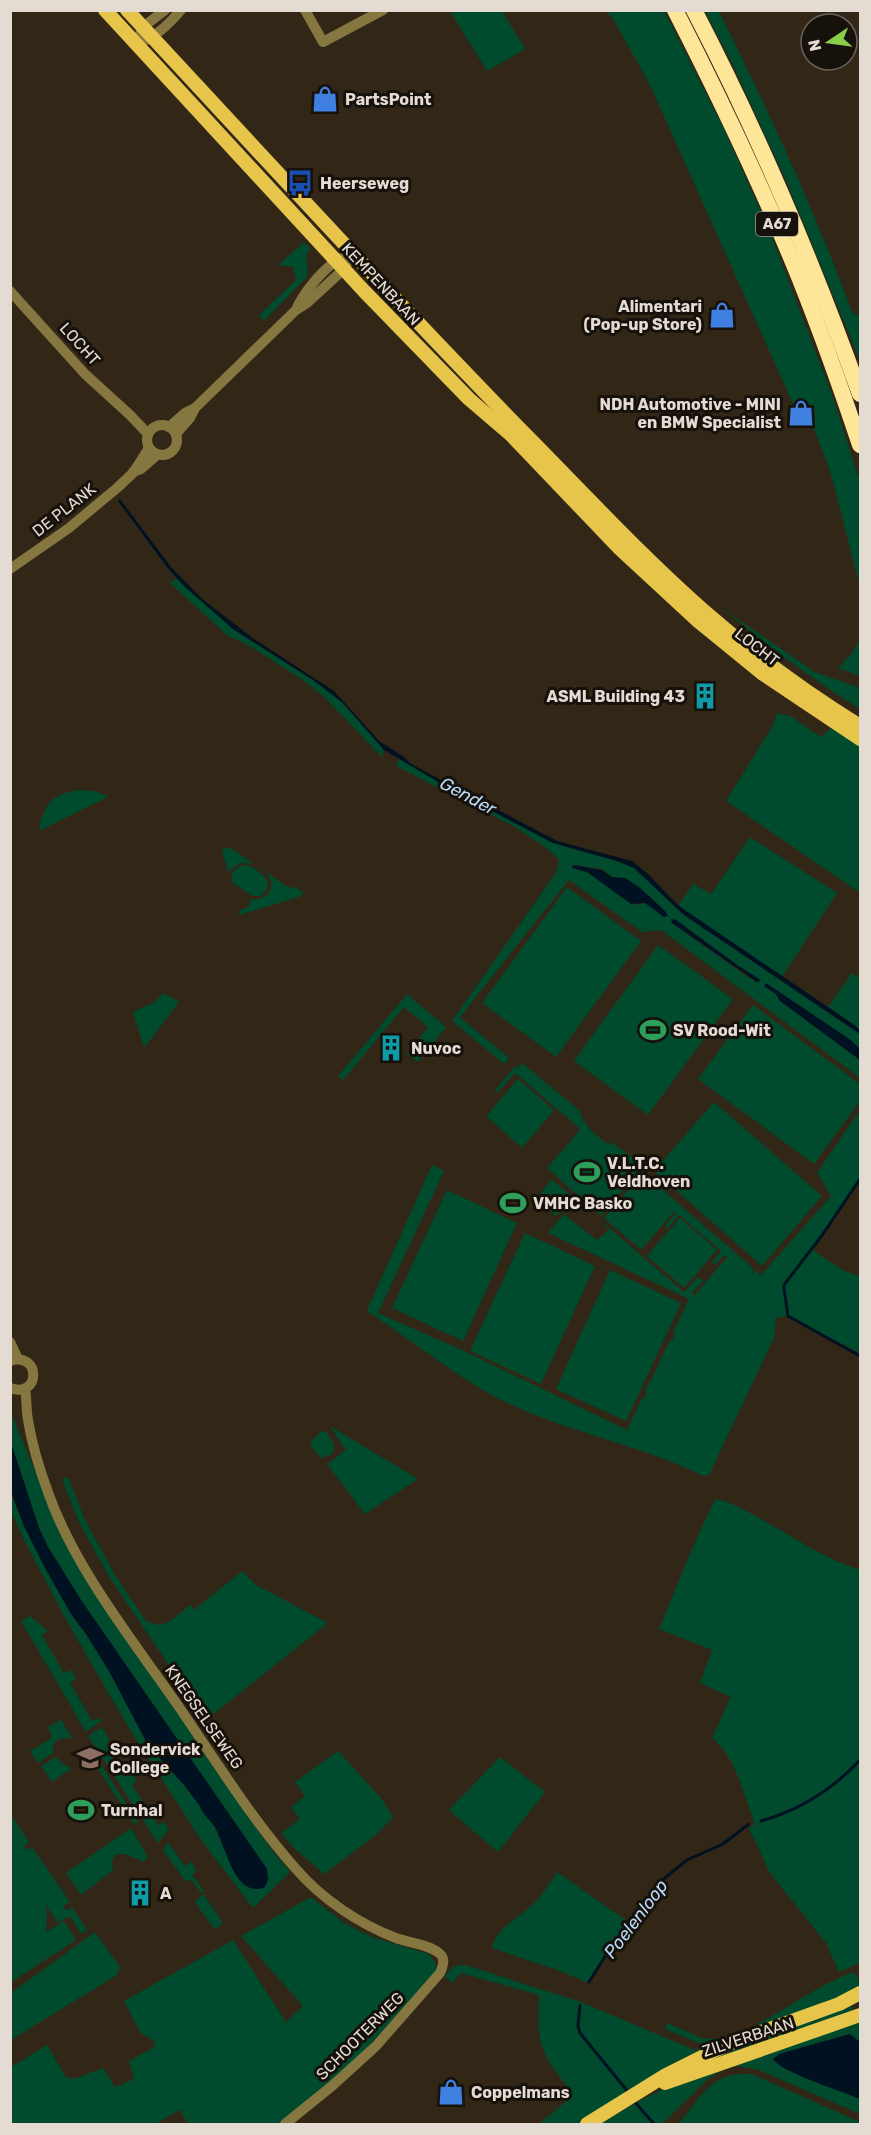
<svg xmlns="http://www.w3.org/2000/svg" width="871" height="2135" font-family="Rubik,sans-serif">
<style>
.green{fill:#004a2d;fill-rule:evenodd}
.water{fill:#001121}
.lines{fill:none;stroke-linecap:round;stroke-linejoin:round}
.stream{stroke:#001121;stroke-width:3}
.minor{stroke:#867741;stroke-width:10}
.major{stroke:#e6c54a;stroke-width:14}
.highway{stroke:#fde698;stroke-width:16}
.labels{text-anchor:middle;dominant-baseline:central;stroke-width:6;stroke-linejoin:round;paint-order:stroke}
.shield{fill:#16110a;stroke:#a69f96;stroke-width:1.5}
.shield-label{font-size:15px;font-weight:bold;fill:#e4dcd2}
.poi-label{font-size:16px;font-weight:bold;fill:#e4dcd2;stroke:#16110a;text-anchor:start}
.street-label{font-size:16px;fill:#e4dcd2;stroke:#16110a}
.water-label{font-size:18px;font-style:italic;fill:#b9daf9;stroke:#16110a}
</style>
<rect width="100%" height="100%" fill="#322717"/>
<g class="green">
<path d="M 450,11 L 502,11 L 525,49 L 487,71 Z"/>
<path d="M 606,11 L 664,11 L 724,129 L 769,230 L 831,392 L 860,482 L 860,587 L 831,474 L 808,412 L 794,406 L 649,83 L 613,19 Z"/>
<path d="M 705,11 L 719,11 C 768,110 814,208 852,312 L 860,317 L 860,361 L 788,185 L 734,67 Z"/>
<path d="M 304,242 L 311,249 L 306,254 L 308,272 L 306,278 L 264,321 L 259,315 L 296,280 L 293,267 L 278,265 Z"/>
<path d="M 177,578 L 233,629 L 313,680 L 343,703 L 384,750 L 382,757 L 323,696 L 300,678 L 248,645 L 228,636 L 170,583 Z"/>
<path d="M 720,607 L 815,672 L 860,688 L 860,709 C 811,679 766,644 720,607 Z"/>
<path d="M 860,640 L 860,676 L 838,668 L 852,653 Z"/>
<path d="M 777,713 L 792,717 L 821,737 L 833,726 L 860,744 L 860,893 L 726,801 L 773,725 Z"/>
<path d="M 400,758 L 428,776 L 553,843 L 617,861 L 634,868 L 684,915 L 860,1034 L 860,1049 L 845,1036 L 779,992 L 764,986 L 776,994 L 780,1001 L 860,1060 L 860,1078 L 661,930 L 642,932 L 569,880 L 460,1017 L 509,1058 L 504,1064 L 452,1021 L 557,871 L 559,860 L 549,850 L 517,828 L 396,766 ZM 575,865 L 602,869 L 612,877 L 625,878 L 639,887 L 665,911 L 656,910 L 645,903 L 635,905 L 587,872 L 577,870 ZM 676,920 L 737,965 L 759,979 L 760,981 L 757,982 L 746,976 L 672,923 Z"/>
<path d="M 78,790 L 95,791 L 108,797 L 39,831 C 44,804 50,795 78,790 Z"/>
<path d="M 750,837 L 837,893 L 782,977 L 678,906 L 693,884 L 711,894 Z"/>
<path d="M 229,847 L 291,889 L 294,886 L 304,893 L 299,897 L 239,915 L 239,910 L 249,907 L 250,899 C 263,902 277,891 269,877 C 260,862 241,857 230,871 L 228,871 L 222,852 L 223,849 Z"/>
<path d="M 248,865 C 258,871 270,876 267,889 L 261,896 L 252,896 L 232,882 C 230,871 238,865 248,865 Z"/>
<path d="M 567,887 L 641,941 L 556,1057 L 482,1003 Z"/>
<path d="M 658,945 L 733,999 L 648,1115 L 574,1061 Z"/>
<path d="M 852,973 L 860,978 L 860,1030 L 828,1007 Z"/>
<path d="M 164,993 L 179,1002 L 144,1048 L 133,1012 L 153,1003 Z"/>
<path d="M 407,994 L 446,1027 L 418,1062 L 407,1054 L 428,1027 L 404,1007 L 343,1080 L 338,1076 Z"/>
<path d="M 753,1005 L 860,1084 L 860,1101 L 814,1164 L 698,1079 Z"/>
<path d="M 521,1062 L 580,1111 C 583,1126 598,1137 610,1145 L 614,1141 L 614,1144 L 647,1168 L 643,1173 L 754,1269 L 751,1273 L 752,1275 L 756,1270 L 761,1275 L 831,1196 L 817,1173 L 860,1110 L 860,1178 L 811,1249 L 844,1271 L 860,1276 L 860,1353 L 787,1316 L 776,1318 L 774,1338 L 709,1475 L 703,1476 C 643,1446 575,1434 514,1406 C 462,1383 417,1343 368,1312 L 368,1308 L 432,1165 L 444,1171 L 378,1313 L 462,1350 L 627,1430 L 642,1398 L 644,1399 L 647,1392 L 645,1391 L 649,1382 L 651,1382 L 653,1376 L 670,1340 L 672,1341 L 675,1333 L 673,1332 L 689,1299 L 548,1233 L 576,1200 L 580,1203 L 576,1208 L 572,1206 L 565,1215 L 597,1240 L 609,1230 L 600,1220 L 684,1292 L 698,1277 L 703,1281 L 692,1293 L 694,1296 L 727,1257 L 724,1255 L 715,1265 L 712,1262 L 721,1251 L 679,1215 L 667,1229 L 665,1226 L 676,1213 L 656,1196 L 674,1212 L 641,1250 L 604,1218 L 637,1180 L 627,1171 L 634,1178 L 601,1216 L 547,1168 L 580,1130 L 577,1126 L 515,1073 L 497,1093 L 494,1091 L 515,1066 L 518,1068 L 522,1064 Z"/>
<path d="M 518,1079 L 554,1110 L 522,1148 L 486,1116 Z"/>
<path d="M 714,1102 L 822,1196 L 762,1266 L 654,1171 Z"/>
<path d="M 551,1179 L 573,1197 L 556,1216 L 536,1200 Z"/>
<path d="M 447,1190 L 517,1223 L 463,1341 L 392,1308 Z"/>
<path d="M 680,1218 L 717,1250 L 684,1288 L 647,1256 Z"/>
<path d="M 525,1233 L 595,1266 L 541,1384 L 470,1351 Z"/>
<path d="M 610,1270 L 681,1303 L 626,1421 L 556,1389 Z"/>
<path d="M 11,1413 L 58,1526 L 143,1662 L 268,1845 L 290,1872 L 253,1908 L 201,1840 L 127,1725 L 68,1623 L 26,1544 L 11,1511 L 10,1492 L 24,1526 L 47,1571 L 71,1614 L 86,1634 L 109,1671 L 148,1745 L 184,1785 L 213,1823 L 231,1865 L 246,1887 L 267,1869 L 81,1600 L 48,1547 L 39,1528 L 11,1443 Z"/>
<path d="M 330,1426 L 418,1479 L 365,1514 L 327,1464 L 346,1450 Z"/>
<path d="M 322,1431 L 325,1431 C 331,1439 337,1443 332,1454 L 321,1458 L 311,1446 L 311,1441 Z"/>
<path d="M 68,1477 L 85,1520 L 115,1575 L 146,1621 L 159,1625 L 169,1622 L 190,1605 L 194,1610 L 242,1571 L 256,1585 L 328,1623 L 206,1720 L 110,1578 L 79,1522 L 62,1479 Z"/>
<path d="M 715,1499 C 733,1499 797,1541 818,1552 C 831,1559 846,1565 860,1570 L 860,1963 L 839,1972 L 826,1943 L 770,1873 L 749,1828 L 755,1824 C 744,1796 736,1757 712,1738 L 731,1697 L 700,1683 L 712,1650 L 659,1629 L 691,1551 Z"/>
<path d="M 30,1616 L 48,1631 L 42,1635 L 64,1673 L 71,1670 L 76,1679 L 70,1683 L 92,1721 L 99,1718 L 101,1721 L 86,1732 L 21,1621 Z"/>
<path d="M 61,1720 L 72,1738 C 61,1738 51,1739 53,1753 L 38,1763 L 30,1751 L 52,1738 L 48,1727 Z"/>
<path d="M 102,1727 L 110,1741 L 106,1744 L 125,1776 L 131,1772 L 137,1781 L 132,1785 L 158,1825 L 164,1822 L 169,1829 L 158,1843 L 88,1736 Z"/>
<path d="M 338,1751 L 382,1799 L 393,1817 L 377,1834 L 324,1874 L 294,1848 L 281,1833 L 300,1819 L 291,1807 L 305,1796 L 295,1782 Z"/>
<path d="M 94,1754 L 138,1822 L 134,1824 L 90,1757 Z"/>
<path d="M 56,1757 L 64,1765 L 72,1768 L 52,1782 L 41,1766 Z"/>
<path d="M 500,1757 L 545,1792 L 498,1852 L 449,1810 Z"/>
<path d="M 10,1813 L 29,1842 L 24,1846 L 27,1850 L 32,1847 L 70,1902 L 63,1906 L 66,1910 L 72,1907 L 87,1930 L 81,1934 L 70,1916 L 58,1923 L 45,1904 L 47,1913 L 46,1932 L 64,1921 L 76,1940 L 11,1982 Z"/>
<path d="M 131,1828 L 148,1857 L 144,1862 L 125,1854 L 115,1855 L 112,1861 L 113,1870 L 81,1895 L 66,1873 Z"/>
<path d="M 168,1842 L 185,1866 L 191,1862 L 197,1870 L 192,1875 L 204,1891 L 201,1893 L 191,1879 L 186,1882 L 163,1850 Z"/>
<path d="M 557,1872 L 630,1923 L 607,1950 L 589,1983 L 557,1970 L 492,1948 C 496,1928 520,1917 534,1903 C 543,1894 550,1883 557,1872 Z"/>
<path d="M 203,1894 L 222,1921 L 221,1925 L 214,1929 L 195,1902 Z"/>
<path d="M 311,1897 L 344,1923 L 372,1937 L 429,1954 L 436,1964 L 436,1972 L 363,2052 L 312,2100 L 279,2124 L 189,2124 L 179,2110 L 156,2124 L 11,2124 L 11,2067 L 47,2045 L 66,2077 L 74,2079 L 103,2068 L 115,2087 L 134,2079 L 129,2061 L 153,2048 L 155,2042 L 140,2032 L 124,2001 L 233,1940 L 286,2022 L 303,2006 L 241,1936 Z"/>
<path d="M 95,1932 L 120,1967 L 117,1975 L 11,2040 L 11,1993 Z"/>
<path d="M 459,1965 L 465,1965 L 581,2002 L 697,2051 L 701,2044 L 665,2029 L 667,2023 L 704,2039 L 728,2038 L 743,2033 L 824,1985 L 852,1972 L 857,1976 L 860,1988 L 578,2124 L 539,2124 L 570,2098 L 566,2093 L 570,2090 C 539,2051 537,2045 539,1995 L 461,1973 L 452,1983 L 445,1976 L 453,1967 Z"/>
<path d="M 851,2006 L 854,2014 L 668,2077 L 740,2046 Z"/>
<path d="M 860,2020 L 860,2042 L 849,2034 L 779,2054 L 774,2061 L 803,2076 L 860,2099 L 860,2114 L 759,2070 L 738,2066 L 725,2069 L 709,2078 L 662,2124 L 597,2124 L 666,2087 Z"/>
<path d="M 740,2074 L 751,2074 L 860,2122 L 860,2124 L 678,2124 C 698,2103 707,2076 740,2074 Z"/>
</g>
<g class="water">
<path d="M 120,499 L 171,567 L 202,599 L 254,639 L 334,691 L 379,741 L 404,757 L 411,764 L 557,841 L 632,861 L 649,875 L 679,906 L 853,1024 L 860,1030 L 860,1034 L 684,915 L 634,868 L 617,861 L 553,843 L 450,789 L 384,750 L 343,703 L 313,680 L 233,629 L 185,587 L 170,571 L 118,501 Z"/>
<path d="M 573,865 L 602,870 L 612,877 L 625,878 L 639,887 L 665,911 L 668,916 L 664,917 L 645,903 L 631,904 L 587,872 L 572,868 Z"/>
<path d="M 671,919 L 676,920 L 737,965 L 759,979 L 760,981 L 757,982 L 672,923 Z"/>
<path d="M 766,983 L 852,1041 L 860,1049 L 860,1060 L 780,1001 L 776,994 L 764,986 Z"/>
<path d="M 11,1443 L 39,1528 L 48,1547 L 81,1600 L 267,1869 L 268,1880 L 265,1887 C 235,1900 226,1847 216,1829 C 212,1821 202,1815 200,1806 L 184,1785 L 148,1745 L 109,1671 L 86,1634 L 71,1614 L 45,1568 L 24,1526 L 11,1492 Z"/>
<path d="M 850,2034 L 860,2042 L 860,2099 C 842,2091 782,2073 773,2059 L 779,2054 Z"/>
</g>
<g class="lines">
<g class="stream">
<path d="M 860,1179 L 823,1234 L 784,1285 L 784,1289 L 788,1316 L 860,1356"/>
<path d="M 761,1821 C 800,1810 833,1789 860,1760"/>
<path d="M 589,1982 L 611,1947 L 646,1903 L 660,1882 L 687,1860 L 723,1844 L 749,1824"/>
<path d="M 580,2005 L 578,2026 L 580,2033 L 629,2093"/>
<path d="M 634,2101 L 654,2124"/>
</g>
<g class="minor">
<path d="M 305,10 L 323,42 L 383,10"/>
<path d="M 136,44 C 155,38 168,25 181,10"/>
<path d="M 136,44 L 143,27 L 165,10"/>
<path d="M 10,291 L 85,374 L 130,415 L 148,434"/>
<path d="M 296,310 C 303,293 324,267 341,258"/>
<circle cx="162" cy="440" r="15"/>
<path d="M 169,427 L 185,413 L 195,408"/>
<path d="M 176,434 L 190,418 L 195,408 L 296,310 L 307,303 L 344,269 L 352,253"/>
<path d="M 133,472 L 141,469 L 157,455"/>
<path d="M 10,569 L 69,528 L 117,488 L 133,473 L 149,448"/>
<path d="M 10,1342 L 18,1359"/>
<path d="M 10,1361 C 41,1351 41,1399 10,1388"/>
<path d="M 25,1389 C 27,1400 26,1410 28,1420 C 32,1445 40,1471 49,1495 C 76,1570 134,1642 179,1707 C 216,1761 253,1821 296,1869 C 322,1899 359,1924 396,1938 C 409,1943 428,1944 439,1953 C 446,1958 443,1966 440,1973 L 376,2046 L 332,2086 L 285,2124"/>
</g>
<g class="major">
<path d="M 105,10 L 364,291 L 469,399 L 511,435 L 618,547 L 698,621 L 763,674 L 860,739"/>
<path d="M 127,10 C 261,154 393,299 530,439 C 587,497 642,556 703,610 C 752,653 805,692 860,726"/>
<path d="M 665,2083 L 860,2015"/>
<path d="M 587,2124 L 666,2075 L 710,2053 L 736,2041 L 839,2004 L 860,1993"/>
</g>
<g class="highway">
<path d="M 675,10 C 720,98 762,186 799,277 C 821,332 841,388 860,445"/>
<path d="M 694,10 C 759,135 813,263 860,394"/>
</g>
</g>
<defs>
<g id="shop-bare" transform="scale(2.07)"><path d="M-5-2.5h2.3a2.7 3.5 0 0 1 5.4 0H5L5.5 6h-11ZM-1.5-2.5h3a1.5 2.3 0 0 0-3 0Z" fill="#3f7fe0" stroke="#16110a" stroke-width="2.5" paint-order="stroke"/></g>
<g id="bus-bare" transform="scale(2.07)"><path d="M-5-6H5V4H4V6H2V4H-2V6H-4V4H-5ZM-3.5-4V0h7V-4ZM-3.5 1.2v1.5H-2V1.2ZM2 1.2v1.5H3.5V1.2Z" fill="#1a4fb4" stroke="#16110a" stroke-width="2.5" paint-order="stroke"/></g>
<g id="building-bare" transform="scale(2.07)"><path d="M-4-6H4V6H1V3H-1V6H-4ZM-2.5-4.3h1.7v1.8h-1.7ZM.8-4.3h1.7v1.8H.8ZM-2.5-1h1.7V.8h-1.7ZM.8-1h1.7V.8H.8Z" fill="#0f9aa8" stroke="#16110a" stroke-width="2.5" paint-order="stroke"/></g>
<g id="stadium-bare" transform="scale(2.07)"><path d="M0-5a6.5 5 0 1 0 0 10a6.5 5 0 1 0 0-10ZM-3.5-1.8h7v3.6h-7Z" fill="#2e9e5b" stroke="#16110a" stroke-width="2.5" paint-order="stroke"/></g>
<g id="school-bare" transform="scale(2.07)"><path d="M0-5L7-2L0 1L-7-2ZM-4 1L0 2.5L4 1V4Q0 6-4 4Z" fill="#8d6e63" stroke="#16110a" stroke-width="2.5" paint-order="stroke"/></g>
</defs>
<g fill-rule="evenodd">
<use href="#shop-bare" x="325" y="99"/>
<use href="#bus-bare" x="300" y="183"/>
<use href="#shop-bare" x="722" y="315"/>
<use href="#shop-bare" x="801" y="413"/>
<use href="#building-bare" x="705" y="696"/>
<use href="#stadium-bare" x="653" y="1030"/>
<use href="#building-bare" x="391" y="1048"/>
<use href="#stadium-bare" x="587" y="1172"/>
<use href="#stadium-bare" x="513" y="1203"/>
<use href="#school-bare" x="90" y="1758"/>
<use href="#stadium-bare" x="81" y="1810"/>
<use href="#building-bare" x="140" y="1893"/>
<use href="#shop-bare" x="451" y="2092"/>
</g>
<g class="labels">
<rect class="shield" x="756" y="212" width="42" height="24" rx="4.5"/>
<g class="shield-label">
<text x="777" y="224">A67</text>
</g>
<g class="poi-label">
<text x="345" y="99">PartsPoint</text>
<text x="320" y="183">Heerseweg</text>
<text x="702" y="306" text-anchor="end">Alimentari<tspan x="702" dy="18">(Pop-up Store)</tspan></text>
<text x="781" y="404" text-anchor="end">NDH Automotive - MINI<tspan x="781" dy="18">en BMW Specialist</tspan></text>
<text x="685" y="696" text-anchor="end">ASML Building 43</text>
<text x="673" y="1030">SV Rood-Wit</text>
<text x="411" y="1048">Nuvoc</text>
<text x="607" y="1163">V.L.T.C.<tspan x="607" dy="18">Veldhoven</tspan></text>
<text x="533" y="1203">VMHC Basko</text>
<text x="110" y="1749">Sondervick<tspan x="110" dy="18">College</tspan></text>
<text x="101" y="1810">Turnhal</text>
<text x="160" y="1893">A</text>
<text x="471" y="2092">Coppelmans</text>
</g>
<g class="street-label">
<text transform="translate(381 284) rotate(47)">KEMPENBAAN</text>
<text transform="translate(80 344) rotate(48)">LOCHT</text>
<text transform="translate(64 510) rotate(-38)">DE PLANK</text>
<text transform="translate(757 647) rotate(38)">LOCHT</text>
<text transform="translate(204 1717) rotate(55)">KNEGSELSEWEG</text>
<text transform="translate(360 2036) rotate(-45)">SCHOOTERWEG</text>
<text transform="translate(748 2037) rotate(-18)">ZILVERBAAN</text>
</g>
<g class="water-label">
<text transform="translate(468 796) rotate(28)">Gender</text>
<text transform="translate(636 1919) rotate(-53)">Poelenloop</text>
</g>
</g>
<rect width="871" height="2135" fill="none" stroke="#e4dcd2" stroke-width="24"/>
<g transform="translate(829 42) rotate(257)"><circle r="28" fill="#16110a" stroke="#68625a" stroke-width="1.5"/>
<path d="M0-4.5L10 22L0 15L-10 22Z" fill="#89ce48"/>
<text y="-9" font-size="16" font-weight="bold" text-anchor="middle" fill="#e4dcd2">N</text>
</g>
</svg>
